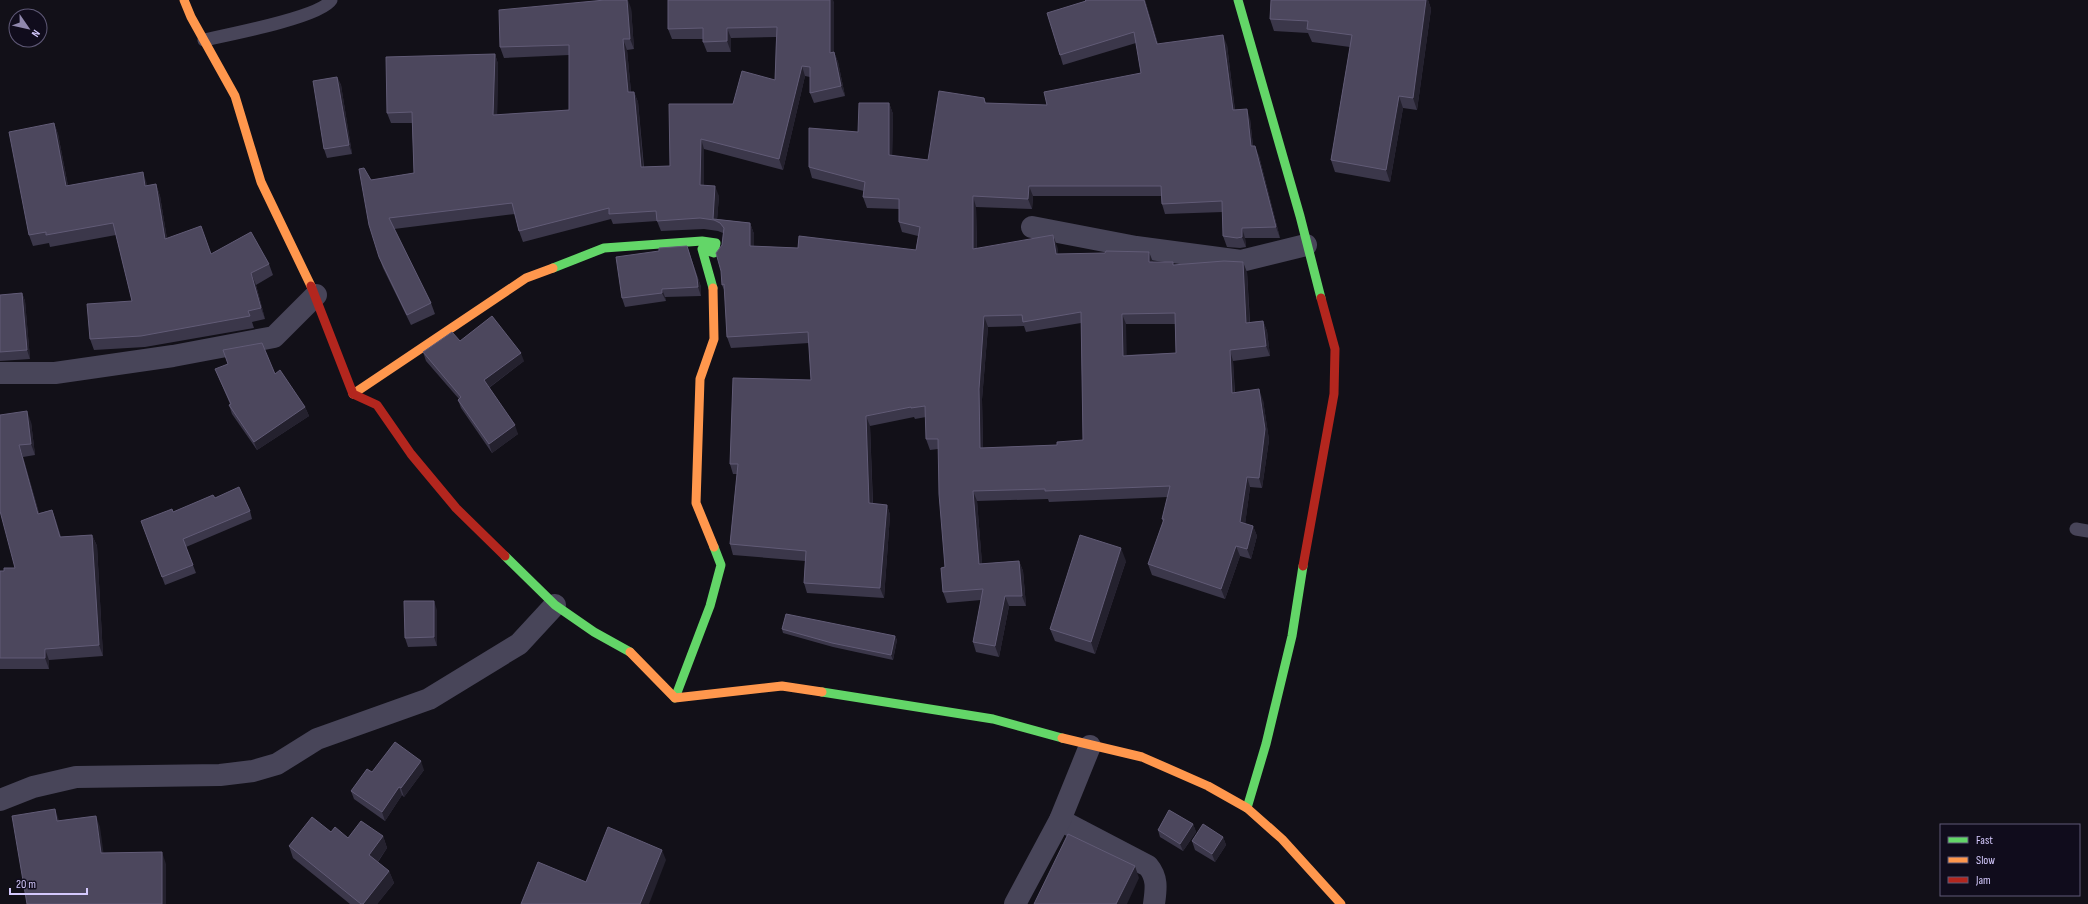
<svg xmlns="http://www.w3.org/2000/svg" width="2088" height="904" font-family="'Sofia Sans Condensed',sans-serif">
<style>
.lines{fill:none;stroke-linecap:round;stroke-linejoin:round}
.lane{stroke:#484559;stroke-width:13}
.street{stroke:#484559;stroke-width:22}
.fast{stroke:#63d668;stroke-width:9}
.slow{stroke:#ff974d;stroke-width:9}
.jam{stroke:#b3261e;stroke-width:9}
.wall{fill:#3b374a;fill-rule:evenodd}
.shaded-wall{fill:#24212e}
.building{fill:#4c475d;stroke:#615b76;fill-rule:evenodd}
</style>
<rect width="100%" height="100%" fill="#121018"/>
<g class="lines">
<g class="lane">
<path d="M 204,40 C 227,35 321,17 331,0"/>
<path d="M 2076,529 L 2088,531"/>
</g>
<g class="street">
<path d="M 1032,227 L 1136,247 L 1241,261 L 1306,245"/>
<path d="M 0,373 L 55,373 L 173,356 L 274,337 L 316,295"/>
<path d="M 0,800 L 33,787 L 76,777 L 220,775 L 253,771 L 277,764 L 317,739 L 429,699 L 519,644 L 555,605"/>
<path d="M 1060,820 L 1148,866 C 1158,878 1156,889 1154,904"/>
<path d="M 1015,904 L 1060,820 L 1090,746"/>
</g>
<g class="fast">
<path d="M 1238,0 L 1300,216 L 1321,298"/>
<path d="M 553,268 L 604,248 L 702,241 L 716,243 L 714,253 L 702,249 L 713,288"/>
<path d="M 505,556 L 555,605 L 594,632 L 630,652"/>
<path d="M 822,692 L 993,719 L 1062,738"/>
<path d="M 675,698 L 710,606 L 721,565 L 714,547"/>
<path d="M 1247,808 L 1266,744 L 1292,636 L 1303,566"/>
</g>
<g class="slow">
<path d="M 184,0 L 191,17 L 235,96 L 261,182 L 311,286"/>
<path d="M 713,288 L 714,339 L 700,379 L 696,503 L 714,547"/>
<path d="M 353,394 L 526,278 L 553,268"/>
<path d="M 630,652 L 675,698 L 782,686 L 822,692"/>
<path d="M 1062,738 L 1142,757 L 1208,786 L 1247,808 L 1282,839 L 1341,904"/>
</g>
<g class="jam">
<path d="M 311,286 L 353,394 L 377,405 L 411,454 L 456,508 L 505,556"/>
<path d="M 1303,566 L 1334,394 L 1335,349 L 1321,298"/>
</g>
</g>
<g class="wall">
<path d="M 668,0 L 833,0 L 834,4 L 834,52 L 838,62 L 845,96 L 814,103 L 810,93 L 810,77 L 805,76 L 783,170 L 704,149 L 704,185 L 719,196 L 717,219 L 750,223 L 754,234 L 754,246 L 798,248 L 916,250 L 918,236 L 902,232 L 899,222 L 899,209 L 867,208 L 863,197 L 864,191 L 812,178 L 809,167 L 858,132 L 889,103 L 893,114 L 892,156 L 928,160 L 984,98 L 986,103 L 1047,105 L 1141,73 L 1136,43 L 1063,65 L 1060,55 L 1086,1 L 1085,0 L 1145,0 L 1158,44 L 1227,45 L 1235,110 L 1250,119 L 1253,146 L 1259,156 L 1280,238 L 1245,238 L 1246,247 L 1240,248 L 1227,247 L 1223,236 L 1223,212 L 1165,214 L 1162,204 L 1161,196 L 1033,196 L 1032,209 L 976,207 L 977,248 L 1057,246 L 1058,254 L 1153,262 L 1175,265 L 1247,272 L 1250,322 L 1263,321 L 1267,331 L 1270,356 L 1233,361 L 1235,393 L 1263,400 L 1269,440 L 1262,488 L 1250,487 L 1245,524 L 1253,526 L 1257,536 L 1251,559 L 1240,556 L 1225,599 L 1152,575 L 1148,564 L 1163,522 L 1162,519 L 1168,497 L 1049,502 L 1048,499 L 977,501 L 982,564 L 1019,561 L 1023,571 L 1026,606 L 1009,606 L 999,657 L 976,652 L 973,642 L 981,600 L 947,603 L 943,592 L 945,567 L 938,449 L 930,450 L 926,439 L 926,417 L 915,419 L 914,417 L 870,426 L 873,504 L 887,505 L 890,515 L 884,598 L 807,593 L 804,583 L 805,561 L 733,555 L 730,544 L 737,474 L 733,474 L 730,464 L 811,380 L 809,343 L 731,348 L 727,337 L 725,292 L 722,285 L 722,245 L 723,233 L 718,231 L 704,229 L 661,231 L 657,221 L 613,224 L 611,219 L 523,242 L 519,231 L 515,214 L 394,229 L 431,303 L 435,314 L 411,325 L 383,268 L 379,257 L 371,180 L 414,173 L 412,123 L 391,123 L 387,113 L 495,54 L 498,64 L 497,115 L 569,110 L 569,55 L 504,58 L 500,47 L 631,8 L 634,49 L 627,50 L 631,92 L 634,92 L 638,102 L 644,167 L 670,166 L 733,104 L 775,80 L 776,37 L 731,38 L 731,52 L 707,52 L 703,42 L 703,39 L 672,39 L 668,29 ZM 1081,323 L 1083,440 L 1057,445 L 983,448 L 982,399 L 988,327 L 1024,326 L 1026,332 ZM 1126,324 L 1175,324 L 1176,353 L 1126,355 Z"/>
<path d="M 1271,0 L 1428,0 L 1431,9 L 1417,110 L 1403,108 L 1390,182 L 1335,172 L 1331,160 L 1350,47 L 1312,42 L 1308,33 L 1274,31 L 1270,19 Z"/>
<path d="M 337,77 L 341,85 L 352,154 L 327,158 L 324,149 Z"/>
<path d="M 54,123 L 58,134 L 68,186 L 147,184 L 147,186 L 156,184 L 160,196 L 167,239 L 211,254 L 269,264 L 273,275 L 256,285 L 265,319 L 252,322 L 254,328 L 145,347 L 94,350 L 90,339 L 132,301 L 116,235 L 50,247 L 49,243 L 33,246 L 29,235 Z"/>
<path d="M 687,246 L 701,287 L 701,296 L 665,297 L 666,301 L 625,307 L 622,298 L 659,251 Z"/>
<path d="M 22,293 L 25,301 L 30,359 L 0,361 L 0,295 Z"/>
<path d="M 460,341 L 524,361 L 489,388 L 518,434 L 492,453 L 461,408 L 458,400 L 459,399 L 426,361 L 423,352 Z"/>
<path d="M 215,369 L 275,374 L 305,407 L 309,416 L 257,450 L 232,414 L 229,405 L 230,404 Z"/>
<path d="M 0,415 L 31,422 L 35,455 L 23,457 L 39,513 L 52,510 L 56,521 L 61,537 L 92,535 L 97,546 L 103,656 L 49,660 L 49,669 L 0,669 L 0,571 L 4,571 L 15,568 Z"/>
<path d="M 215,498 L 250,511 L 252,519 L 186,547 L 196,573 L 165,585 L 141,521 L 173,512 Z"/>
<path d="M 1126,561 L 1095,654 L 1055,641 L 1050,629 Z"/>
<path d="M 437,610 L 437,646 L 408,647 L 405,638 Z"/>
<path d="M 782,629 L 895,636 L 897,640 L 893,660 L 833,647 L 783,633 Z"/>
<path d="M 424,770 L 404,797 L 402,795 L 385,821 L 354,799 L 351,791 L 372,772 Z"/>
<path d="M 1193,824 L 1196,832 L 1183,851 L 1160,837 L 1158,830 Z"/>
<path d="M 331,832 L 348,838 L 383,836 L 387,848 L 378,862 L 389,871 L 394,883 L 377,904 L 350,904 L 293,858 L 289,846 Z"/>
<path d="M 1223,837 L 1226,845 L 1215,862 L 1195,850 L 1192,841 Z"/>
</g>
<g class="shaded-wall">
<path d="M 627,0 L 628,0 L 631,8 L 634,49 L 630,39 Z"/>
<path d="M 830,0 L 833,0 L 834,4 L 834,63 L 830,53 Z"/>
<path d="M 1144,0 L 1145,0 L 1161,54 L 1157,44 Z"/>
<path d="M 1426,0 L 1428,0 L 1431,9 L 1417,110 L 1413,98 Z"/>
<path d="M 727,28 L 731,38 L 731,52 L 727,41 Z"/>
<path d="M 1223,35 L 1227,45 L 1236,121 L 1233,110 Z"/>
<path d="M 623,39 L 627,50 L 632,103 L 628,92 Z"/>
<path d="M 834,52 L 838,62 L 845,96 L 841,86 Z"/>
<path d="M 495,54 L 498,64 L 497,126 L 493,115 Z"/>
<path d="M 802,66 L 805,76 L 783,170 L 779,159 Z"/>
<path d="M 337,77 L 341,85 L 352,154 L 349,145 Z"/>
<path d="M 634,92 L 638,102 L 644,178 L 641,167 Z"/>
<path d="M 1399,96 L 1403,108 L 1390,182 L 1386,170 Z"/>
<path d="M 889,103 L 893,114 L 892,166 L 889,155 Z"/>
<path d="M 1247,109 L 1250,119 L 1254,157 L 1251,146 Z"/>
<path d="M 54,123 L 58,134 L 70,197 L 66,186 Z"/>
<path d="M 701,139 L 704,149 L 704,196 L 700,185 Z"/>
<path d="M 1255,146 L 1259,156 L 1280,238 L 1276,227 Z"/>
<path d="M 143,172 L 147,184 L 149,198 L 145,186 Z"/>
<path d="M 156,184 L 160,196 L 169,251 L 165,239 Z"/>
<path d="M 715,186 L 719,196 L 717,222 L 713,219 Z"/>
<path d="M 1029,186 L 1033,196 L 1032,209 L 1028,199 Z"/>
<path d="M 973,196 L 976,207 L 977,259 L 973,249 Z"/>
<path d="M 750,223 L 754,234 L 754,256 L 750,246 Z"/>
<path d="M 1242,228 L 1245,238 L 1246,247 L 1242,237 Z"/>
<path d="M 1053,235 L 1057,246 L 1060,265 L 1056,254 Z"/>
<path d="M 687,246 L 701,287 L 701,296 L 698,287 Z"/>
<path d="M 1149,252 L 1153,262 L 1149,262 Z"/>
<path d="M 1243,262 L 1247,272 L 1250,333 L 1246,323 Z"/>
<path d="M 251,273 L 256,285 L 265,319 L 261,308 Z"/>
<path d="M 662,289 L 665,297 L 666,301 L 662,293 Z"/>
<path d="M 22,293 L 25,301 L 30,359 L 27,350 Z"/>
<path d="M 1122,314 L 1126,324 L 1127,366 L 1123,356 Z"/>
<path d="M 984,316 L 988,327 L 982,399 L 983,458 L 980,448 L 979,389 Z"/>
<path d="M 1263,321 L 1267,331 L 1270,356 L 1266,346 Z"/>
<path d="M 1230,350 L 1233,361 L 1235,403 L 1232,393 Z"/>
<path d="M 521,353 L 524,361 L 487,389 L 484,380 Z"/>
<path d="M 1259,389 L 1263,400 L 1269,440 L 1262,488 L 1259,478 Z"/>
<path d="M 305,407 L 309,416 L 257,450 L 254,442 Z"/>
<path d="M 27,411 L 31,422 L 35,455 L 31,444 Z"/>
<path d="M 866,416 L 870,426 L 873,514 L 869,503 Z"/>
<path d="M 515,425 L 518,434 L 492,453 L 489,444 Z"/>
<path d="M 19,445 L 23,457 L 42,525 L 38,514 Z"/>
<path d="M 1247,477 L 1250,487 L 1244,533 L 1240,522 Z"/>
<path d="M 973,491 L 977,501 L 983,575 L 979,564 Z"/>
<path d="M 887,505 L 890,515 L 884,598 L 880,588 Z"/>
<path d="M 52,510 L 56,521 L 64,549 L 60,537 Z"/>
<path d="M 1253,526 L 1257,536 L 1251,559 L 1247,549 Z"/>
<path d="M 92,535 L 97,546 L 103,656 L 99,645 Z"/>
<path d="M 1236,546 L 1240,556 L 1225,599 L 1221,589 Z"/>
<path d="M 1121,548 L 1126,561 L 1095,654 L 1091,642 Z"/>
<path d="M 1019,561 L 1023,571 L 1026,606 L 1022,596 Z"/>
<path d="M 1005,596 L 1009,606 L 999,657 L 995,646 Z"/>
<path d="M 434,601 L 437,610 L 437,646 L 434,637 Z"/>
<path d="M 895,636 L 897,640 L 893,660 L 891,655 Z"/>
<path d="M 45,649 L 49,660 L 49,669 L 45,658 Z"/>
<path d="M 421,761 L 424,770 L 404,797 L 401,788 Z"/>
<path d="M 399,787 L 402,795 L 385,821 L 382,812 Z"/>
<path d="M 55,809 L 59,820 L 61,832 L 57,821 Z"/>
<path d="M 96,816 L 100,827 L 105,864 L 101,853 Z"/>
<path d="M 1193,824 L 1196,832 L 1183,851 L 1180,844 Z"/>
<path d="M 383,836 L 387,848 L 374,867 L 369,855 Z"/>
<path d="M 1223,837 L 1226,845 L 1215,862 L 1212,854 Z"/>
<path d="M 662,850 L 666,860 L 649,904 L 640,904 Z"/>
<path d="M 162,852 L 166,864 L 166,904 L 162,904 Z"/>
<path d="M 1135,866 L 1139,878 L 1127,904 L 1116,904 Z"/>
<path d="M 389,871 L 394,883 L 377,904 L 363,904 Z"/>
</g>
<g class="building">
<path d="M 605,0 L 627,0 L 630,39 L 623,39 L 628,92 L 634,92 L 641,167 L 670,166 L 669,104 L 733,104 L 742,71 L 775,80 L 777,27 L 727,28 L 727,41 L 703,42 L 703,28 L 668,29 L 668,0 L 830,0 L 830,53 L 834,52 L 841,86 L 810,93 L 810,67 L 802,66 L 779,159 L 701,139 L 700,185 L 715,186 L 713,219 L 750,223 L 750,246 L 798,248 L 799,236 L 916,250 L 920,227 L 899,222 L 899,199 L 863,197 L 865,182 L 809,167 L 809,128 L 858,132 L 859,103 L 889,103 L 889,155 L 928,160 L 939,91 L 984,98 L 985,103 L 1047,105 L 1044,92 L 1141,73 L 1134,32 L 1060,55 L 1047,13 L 1086,1 L 1085,0 L 1144,0 L 1157,44 L 1223,35 L 1233,110 L 1247,109 L 1251,146 L 1255,146 L 1276,227 L 1242,228 L 1242,237 L 1237,238 L 1223,236 L 1222,201 L 1162,204 L 1161,186 L 1029,186 L 1028,199 L 973,196 L 973,249 L 1053,235 L 1056,254 L 1105,253 L 1106,251 L 1149,252 L 1149,262 L 1173,262 L 1173,265 L 1224,261 L 1243,262 L 1246,323 L 1263,321 L 1266,346 L 1230,350 L 1232,393 L 1259,389 L 1265,429 L 1259,478 L 1247,477 L 1240,522 L 1253,526 L 1247,549 L 1236,546 L 1221,589 L 1148,564 L 1164,519 L 1162,519 L 1170,486 L 1045,491 L 1045,489 L 973,491 L 979,564 L 1019,561 L 1022,596 L 1005,596 L 995,646 L 973,642 L 983,589 L 943,592 L 941,568 L 945,567 L 939,494 L 938,439 L 926,439 L 925,406 L 911,408 L 911,407 L 866,416 L 869,503 L 887,505 L 880,588 L 804,583 L 806,551 L 730,544 L 738,464 L 730,464 L 733,378 L 811,380 L 808,332 L 727,337 L 724,284 L 722,285 L 721,271 L 716,253 L 722,245 L 724,228 L 720,223 L 714,220 L 700,218 L 657,221 L 656,211 L 609,214 L 609,208 L 519,231 L 512,203 L 389,218 L 431,303 L 407,315 L 379,257 L 369,225 L 359,169 L 364,168 L 371,180 L 414,173 L 412,112 L 387,113 L 386,57 L 495,54 L 493,115 L 569,110 L 569,45 L 500,47 L 499,10 ZM 1081,312 L 1083,440 L 1057,442 L 1057,445 L 980,448 L 979,389 L 984,316 L 1022,315 L 1023,322 ZM 1175,313 L 1176,353 L 1123,356 L 1122,314 Z"/>
<path d="M 1271,0 L 1426,0 L 1413,98 L 1399,96 L 1386,170 L 1331,160 L 1352,35 L 1307,29 L 1308,21 L 1270,19 Z"/>
<path d="M 337,77 L 349,145 L 324,149 L 313,81 Z"/>
<path d="M 54,123 L 66,186 L 143,172 L 145,186 L 156,184 L 165,239 L 201,226 L 211,254 L 251,232 L 269,264 L 251,273 L 261,308 L 248,311 L 250,316 L 141,336 L 90,339 L 87,304 L 132,301 L 113,223 L 46,235 L 46,232 L 29,235 L 9,132 Z"/>
<path d="M 687,246 L 697,278 L 698,287 L 662,289 L 662,293 L 622,298 L 616,257 L 659,251 L 659,248 Z"/>
<path d="M 22,293 L 27,350 L 0,352 L 0,295 Z"/>
<path d="M 492,316 L 521,353 L 484,380 L 515,425 L 489,444 L 458,400 L 461,397 L 423,352 L 452,332 L 460,341 Z"/>
<path d="M 262,343 L 275,374 L 280,370 L 305,407 L 254,442 L 229,405 L 231,404 L 215,369 L 228,364 L 223,350 Z"/>
<path d="M 27,411 L 31,444 L 19,445 L 38,514 L 52,510 L 60,537 L 92,535 L 99,645 L 45,649 L 45,658 L 0,658 L 0,571 L 4,571 L 4,568 L 15,568 L 0,511 L 0,415 Z"/>
<path d="M 239,487 L 250,511 L 183,539 L 193,565 L 162,577 L 141,521 L 172,509 L 173,512 L 213,495 L 215,498 Z"/>
<path d="M 1080,535 L 1121,548 L 1091,642 L 1050,629 Z"/>
<path d="M 404,601 L 434,601 L 434,637 L 405,638 Z"/>
<path d="M 786,614 L 895,636 L 891,655 L 832,643 L 782,629 Z"/>
<path d="M 395,742 L 421,761 L 401,788 L 399,787 L 382,812 L 351,791 L 367,769 L 372,772 Z"/>
<path d="M 55,809 L 57,821 L 96,816 L 101,853 L 162,852 L 162,904 L 27,904 L 12,816 Z"/>
<path d="M 1169,810 L 1193,824 L 1180,844 L 1158,830 Z"/>
<path d="M 312,817 L 331,832 L 335,827 L 348,838 L 361,821 L 383,836 L 369,855 L 389,871 L 363,904 L 361,904 L 289,846 Z"/>
<path d="M 1203,824 L 1223,837 L 1212,854 L 1192,841 Z"/>
<path d="M 608,827 L 662,850 L 640,904 L 521,904 L 538,862 L 586,882 Z"/>
<path d="M 1068,834 L 1135,866 L 1116,904 L 1034,904 Z"/>
</g>
<rect x="1940" y="824" width="140" height="72" fill="#100c1c" stroke="#5e5876"/>
<rect x="1948" y="837" width="20" height="6" fill="#63d668" stroke="#5e5876"/>
<text x="1976" y="844" font-size="12" fill="#d4c9fd">Fast</text>
<rect x="1948" y="857" width="20" height="6" fill="#ff974d" stroke="#5e5876"/>
<text x="1976" y="864" font-size="12" fill="#d4c9fd">Slow</text>
<rect x="1948" y="877" width="20" height="6" fill="#b3261e" stroke="#5e5876"/>
<text x="1976" y="884" font-size="12" fill="#d4c9fd">Jam</text>
<g transform="translate(28 28) rotate(124)"><circle r="19" fill="#100c1c" stroke="#5e5876"/>
<path d="M0-3L7 15L0 10L-7 15Z" fill="#9088ad"/>
<text y="-6" font-size="11" font-weight="bold" text-anchor="middle" fill="#d4c9fd">N</text>
</g>
<path d="M10 888v6h77v-6" fill="none" stroke="#d4c9fd" stroke-width="2"/>
<text x="16" y="888" font-size="12" fill="#d4c9fd" stroke="#100c1c" stroke-width="3" paint-order="stroke">20 m</text>
</svg>
